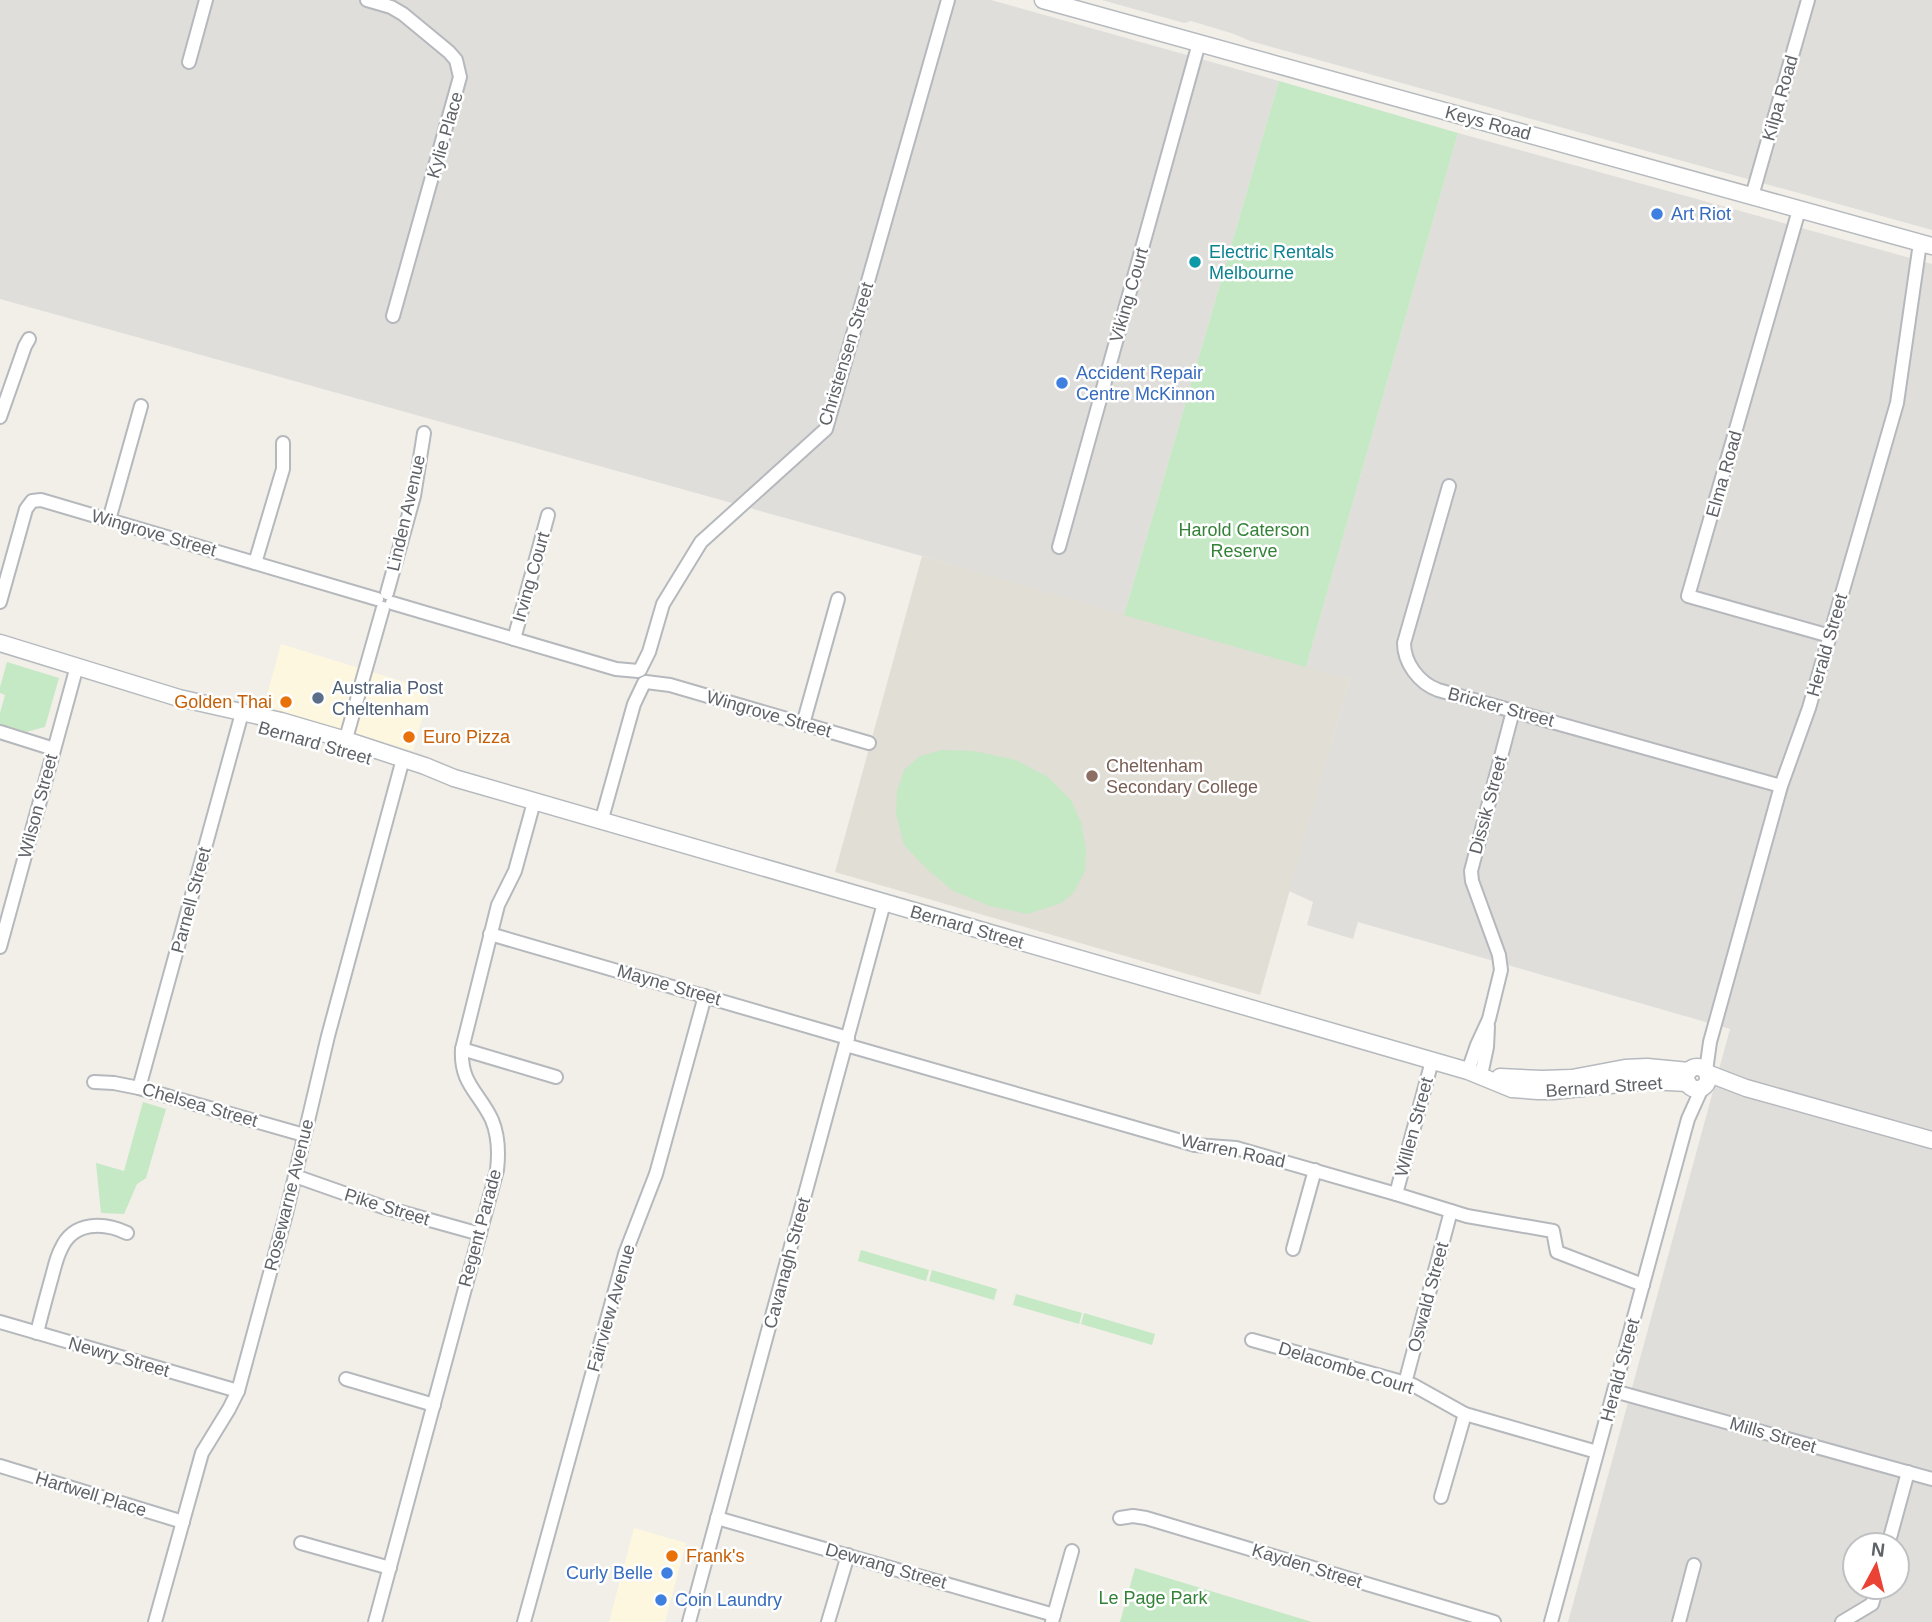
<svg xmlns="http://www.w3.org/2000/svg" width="1932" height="1622" font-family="Arial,sans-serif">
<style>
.commercial{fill:#fef7e0}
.industrial{fill:#e0deda;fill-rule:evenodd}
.education{fill:#e1ded6}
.green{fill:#c5e8c5}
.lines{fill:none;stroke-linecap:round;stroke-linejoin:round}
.street-casing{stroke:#b5b8bc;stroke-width:16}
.secondary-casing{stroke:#b6babf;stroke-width:19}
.street{stroke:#fff;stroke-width:12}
.secondary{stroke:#fff;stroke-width:16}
.shop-dot{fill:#3f7fe0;stroke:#fff;stroke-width:2.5}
.culture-dot{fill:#0f9aa8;stroke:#fff;stroke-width:2.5}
.service-dot{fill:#5c6f8a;stroke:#fff;stroke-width:2.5}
.food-dot{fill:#e8710a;stroke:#fff;stroke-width:2.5}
.education-dot{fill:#8d6e63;stroke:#fff;stroke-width:2.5}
.labels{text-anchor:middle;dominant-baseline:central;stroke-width:5;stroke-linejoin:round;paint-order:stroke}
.street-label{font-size:18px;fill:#5f6368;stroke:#fff}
.shop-label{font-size:18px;fill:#366cbe;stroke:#fff;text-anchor:start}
.culture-label{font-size:18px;fill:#0d838f;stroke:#fff;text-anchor:start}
.park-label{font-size:18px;fill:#348238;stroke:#fff}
.service-label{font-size:18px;fill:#4e5e75;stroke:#fff;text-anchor:start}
.food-label{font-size:18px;fill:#c56008;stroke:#fff;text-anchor:start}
.education-label{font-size:18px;fill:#785e54;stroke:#fff;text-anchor:start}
</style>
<rect width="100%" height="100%" fill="#f1efe8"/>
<g class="commercial">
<path d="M 281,644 L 430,690 L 413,751 L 264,706 Z"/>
<path d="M 634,1528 L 686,1543 L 665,1622 L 609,1622 Z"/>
</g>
<g class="industrial">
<path d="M 0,0 L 991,0 L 1279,81 L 1124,615 L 922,556 L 0,299 Z"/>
<path d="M 1102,0 L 1932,0 L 1932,230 L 1250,41 L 1234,34 L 1191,21 L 1184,23 Z"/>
<path d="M 1458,133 L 1932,264 L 1932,1622 L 1568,1622 L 1730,1029 L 1358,922 L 1353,939 L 1307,925 L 1313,902 L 1289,891 L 1350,679 L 1306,667 ZM 1855,1545 L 1897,1545 L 1897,1587 L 1855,1587 Z"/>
</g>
<path class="education" d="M 922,556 L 1350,679 L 1260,995 L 835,872 Z"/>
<g class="green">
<path d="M 1279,81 L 1458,133 L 1306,667 L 1124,615 Z"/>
<path d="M 7,662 L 59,678 L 45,727 L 26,732 L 0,724 L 0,713 L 5,695 L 0,693 L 0,687 Z"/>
<path d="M 942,750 L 974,751 L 1016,760 L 1048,777 L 1071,800 L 1081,822 L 1086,850 L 1085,871 L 1074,892 L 1062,903 L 1027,914 L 990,906 L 953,891 L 926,868 L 904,845 L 896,813 L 897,791 L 904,770 L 920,756 Z"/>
<path d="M 143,1102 L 166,1109 L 146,1178 L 137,1184 L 124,1214 L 101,1213 L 96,1163 L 124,1171 Z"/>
<path d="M 861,1250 L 929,1270 L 926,1281 L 858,1261 Z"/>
<path d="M 932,1270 L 997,1289 L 994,1300 L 929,1281 Z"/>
<path d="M 1016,1294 L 1082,1313 L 1079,1324 L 1013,1305 Z"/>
<path d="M 1084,1313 L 1155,1334 L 1152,1345 L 1081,1324 Z"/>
<path d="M 1135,1568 L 1312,1622 L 1120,1622 Z"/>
</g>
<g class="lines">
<g class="street-casing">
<g id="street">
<path d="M 367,0 L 391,7 L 403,14 L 449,52 L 456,60 L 460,77 L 393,316"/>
<path d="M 189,62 L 206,0"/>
<path d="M 1752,196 L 1808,0"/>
<path d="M 1799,210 L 1688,596 L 1830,636"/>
<path d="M 0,417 L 25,346 L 29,339"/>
<path d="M 1449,486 L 1404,643 C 1404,663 1419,683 1438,690 L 1781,786"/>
<path d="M 109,520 L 141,406"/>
<path d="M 1059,547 L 1199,43"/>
<path d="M 255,563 L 283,469 L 283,443"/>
<path d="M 387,593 L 414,496 L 424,433"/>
<path d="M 0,602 L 26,509 L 32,501 L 41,500 L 377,599"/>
<path d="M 392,603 L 616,669 L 638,671"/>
<path d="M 514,639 L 548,515"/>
<path d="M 640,670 L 649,652 L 663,604 L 701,542 L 826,429 L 948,0"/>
<path d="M 646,682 L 670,685 L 869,743"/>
<path d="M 803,724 L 838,599"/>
<path d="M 0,732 L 54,749"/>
<path d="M 343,749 L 383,608"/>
<path d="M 601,822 L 634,704 L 644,683"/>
<path d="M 490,934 L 848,1038"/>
<path d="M 0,947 L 77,666"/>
<path d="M 846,1045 L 1195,1145 L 1236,1148 L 1396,1194 L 1467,1216 L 1553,1231 L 1557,1252 L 1643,1285"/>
<path d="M 462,1049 L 556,1077"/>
<path d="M 1468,1071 L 1477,1045 L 1489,1019 L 1501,970 L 1499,955 L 1472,881 L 1471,871 L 1513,711"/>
<path d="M 1706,1071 L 1710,1042 L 1781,786 L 1809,708 L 1897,403 L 1920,243"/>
<path d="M 1481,1075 L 1487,1047 L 1488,1026"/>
<path d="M 94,1082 L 114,1083 L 139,1088 L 304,1135"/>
<path d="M 139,1088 L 242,713"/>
<path d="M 295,1176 L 383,1207 L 480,1234"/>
<path d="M 1396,1194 L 1432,1061"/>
<path d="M 1293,1249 L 1315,1170"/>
<path d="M 0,1322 L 238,1391"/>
<path d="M 37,1333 C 41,1316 46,1298 51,1280 C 54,1270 56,1258 61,1249 C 73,1221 104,1222 127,1233"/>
<path d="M 1252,1340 L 1413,1385 L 1465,1414 L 1597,1452"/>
<path d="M 346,1379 L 434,1405"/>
<path d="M 1405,1383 L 1451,1211"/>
<path d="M 1614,1391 L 1932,1479"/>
<path d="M 0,1466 L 183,1522"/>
<path d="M 1441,1497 L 1465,1414"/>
<path d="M 717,1518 L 1054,1615"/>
<path d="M 1120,1518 L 1133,1516 L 1146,1518 L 1494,1622"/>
<path d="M 301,1543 L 390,1568"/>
<path d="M 1888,1545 L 1908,1472"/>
<path d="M 155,1622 L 202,1453 L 229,1409 L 238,1391 L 286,1214 L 328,1036 L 403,759"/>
<path d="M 375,1622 L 497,1170 C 499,1153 499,1137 492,1120 C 479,1092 460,1084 462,1049 L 498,905 L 515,871 L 534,802"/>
<path d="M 524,1622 L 625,1254 L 656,1174 L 705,996"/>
<path d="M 689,1622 L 884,903"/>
<path d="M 828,1622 L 848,1555"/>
<path d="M 1052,1622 L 1072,1551"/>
<path d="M 1551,1622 L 1688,1119 L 1702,1088"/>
<path d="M 1679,1622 L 1694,1565"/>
<path d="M 1842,1622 L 1872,1604 L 1877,1587"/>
</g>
</g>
<g class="secondary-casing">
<g id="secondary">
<path d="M 1043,0 L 1932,246"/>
<path d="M 0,643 L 179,698 L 281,721 L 346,740 L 425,766 L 454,778 L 1468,1071 L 1512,1089 L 1538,1091 L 1553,1091 L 1648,1081 L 1688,1083"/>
<circle cx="1697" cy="1078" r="11"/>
<path d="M 1707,1073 L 1746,1088 L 1932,1140"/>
<path d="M 1500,1077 L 1542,1079 L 1572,1078 L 1625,1068 L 1647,1067 L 1689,1071"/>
</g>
</g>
<use href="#street" class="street"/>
<use href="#secondary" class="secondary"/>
</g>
<g class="shop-dot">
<circle cx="1657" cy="214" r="7"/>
<circle cx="1062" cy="383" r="7"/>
<circle cx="667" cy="1573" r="7"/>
<circle cx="661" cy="1600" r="7"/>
</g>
<circle class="culture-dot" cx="1195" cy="262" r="7"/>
<circle class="service-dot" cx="318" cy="698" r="7"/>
<g class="food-dot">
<circle cx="286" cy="702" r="7"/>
<circle cx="409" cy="737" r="7"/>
<circle cx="672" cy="1556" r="7"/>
</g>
<circle class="education-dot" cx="1092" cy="776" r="7"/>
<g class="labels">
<g class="street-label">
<text transform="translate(1780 98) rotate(-74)">Kilpa Road</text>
<text transform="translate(1488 123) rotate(15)">Keys Road</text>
<text transform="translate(445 135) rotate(-74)">Kylie Place</text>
<text transform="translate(1129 295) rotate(-74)">Viking Court</text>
<text transform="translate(846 354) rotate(-73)">Christensen Street</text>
<text transform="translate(1724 474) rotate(-74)">Elma Road</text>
<text transform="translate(406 513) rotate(-77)">Linden Avenue</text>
<text transform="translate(154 533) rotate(16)">Wingrove Street</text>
<text transform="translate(531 577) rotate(-74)">Irving Court</text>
<text transform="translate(1827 645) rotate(-74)">Herald Street</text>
<text transform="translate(1501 707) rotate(15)">Bricker Street</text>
<text transform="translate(769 714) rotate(16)">Wingrove Street</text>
<text transform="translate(315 743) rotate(16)">Bernard Street</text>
<text transform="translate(1488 805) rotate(-75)">Dissik Street</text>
<text transform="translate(38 806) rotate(-75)">Wilson Street</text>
<text transform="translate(191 900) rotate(-75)">Parnell Street</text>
<text transform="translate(967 927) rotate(16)">Bernard Street</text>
<text transform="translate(669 985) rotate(16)">Mayne Street</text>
<text transform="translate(1604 1087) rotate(-4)">Bernard Street</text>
<text transform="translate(200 1105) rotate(16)">Chelsea Street</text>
<text transform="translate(1414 1127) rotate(-75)">Willen Street</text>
<text transform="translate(1233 1151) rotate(12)">Warren Road</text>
<text transform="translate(289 1195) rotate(-76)">Rosewarne Avenue</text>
<text transform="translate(387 1207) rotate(17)">Pike Street</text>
<text transform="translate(480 1228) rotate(-75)">Regent Parade</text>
<text transform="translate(787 1263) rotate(-75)">Cavanagh Street</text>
<text transform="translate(1428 1297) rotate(-75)">Oswald Street</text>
<text transform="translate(611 1308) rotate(-74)">Fairview Avenue</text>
<text transform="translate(119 1357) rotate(16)">Newry Street</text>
<text transform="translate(1346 1368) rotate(17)">Delacombe Court</text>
<text transform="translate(1620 1370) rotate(-75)">Herald Street</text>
<text transform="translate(1773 1435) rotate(16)">Mills Street</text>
<text transform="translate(91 1494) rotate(17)">Hartwell Place</text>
<text transform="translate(886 1566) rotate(16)">Dewrang Street</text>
<text transform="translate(1307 1566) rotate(17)">Kayden Street</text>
</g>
<g class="shop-label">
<text x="1671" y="214">Art Riot</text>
<text x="1076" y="373">Accident Repair<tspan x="1076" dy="21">Centre McKinnon</tspan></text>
<text x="653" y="1573" text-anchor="end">Curly Belle</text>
<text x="675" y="1600">Coin Laundry</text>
</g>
<g class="culture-label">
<text x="1209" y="252">Electric Rentals<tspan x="1209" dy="21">Melbourne</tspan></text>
</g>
<g class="park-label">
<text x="1244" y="530">Harold Caterson<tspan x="1244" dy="21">Reserve</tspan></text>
<text x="1153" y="1598">Le Page Park</text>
</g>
<g class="service-label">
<text x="332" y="688">Australia Post<tspan x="332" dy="21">Cheltenham</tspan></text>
</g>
<g class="food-label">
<text x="272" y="702" text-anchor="end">Golden Thai</text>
<text x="423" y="737">Euro Pizza</text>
<text x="686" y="1556">Frank's</text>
</g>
<g class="education-label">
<text x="1106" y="766">Cheltenham<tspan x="1106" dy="21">Secondary College</tspan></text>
</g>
</g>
<g transform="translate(1876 1566) rotate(7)"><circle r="33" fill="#ffffff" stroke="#bfc1c3" stroke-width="2"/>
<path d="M0-5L12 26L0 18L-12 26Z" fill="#ea4335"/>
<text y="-10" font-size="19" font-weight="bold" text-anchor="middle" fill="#5f6368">N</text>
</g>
</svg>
